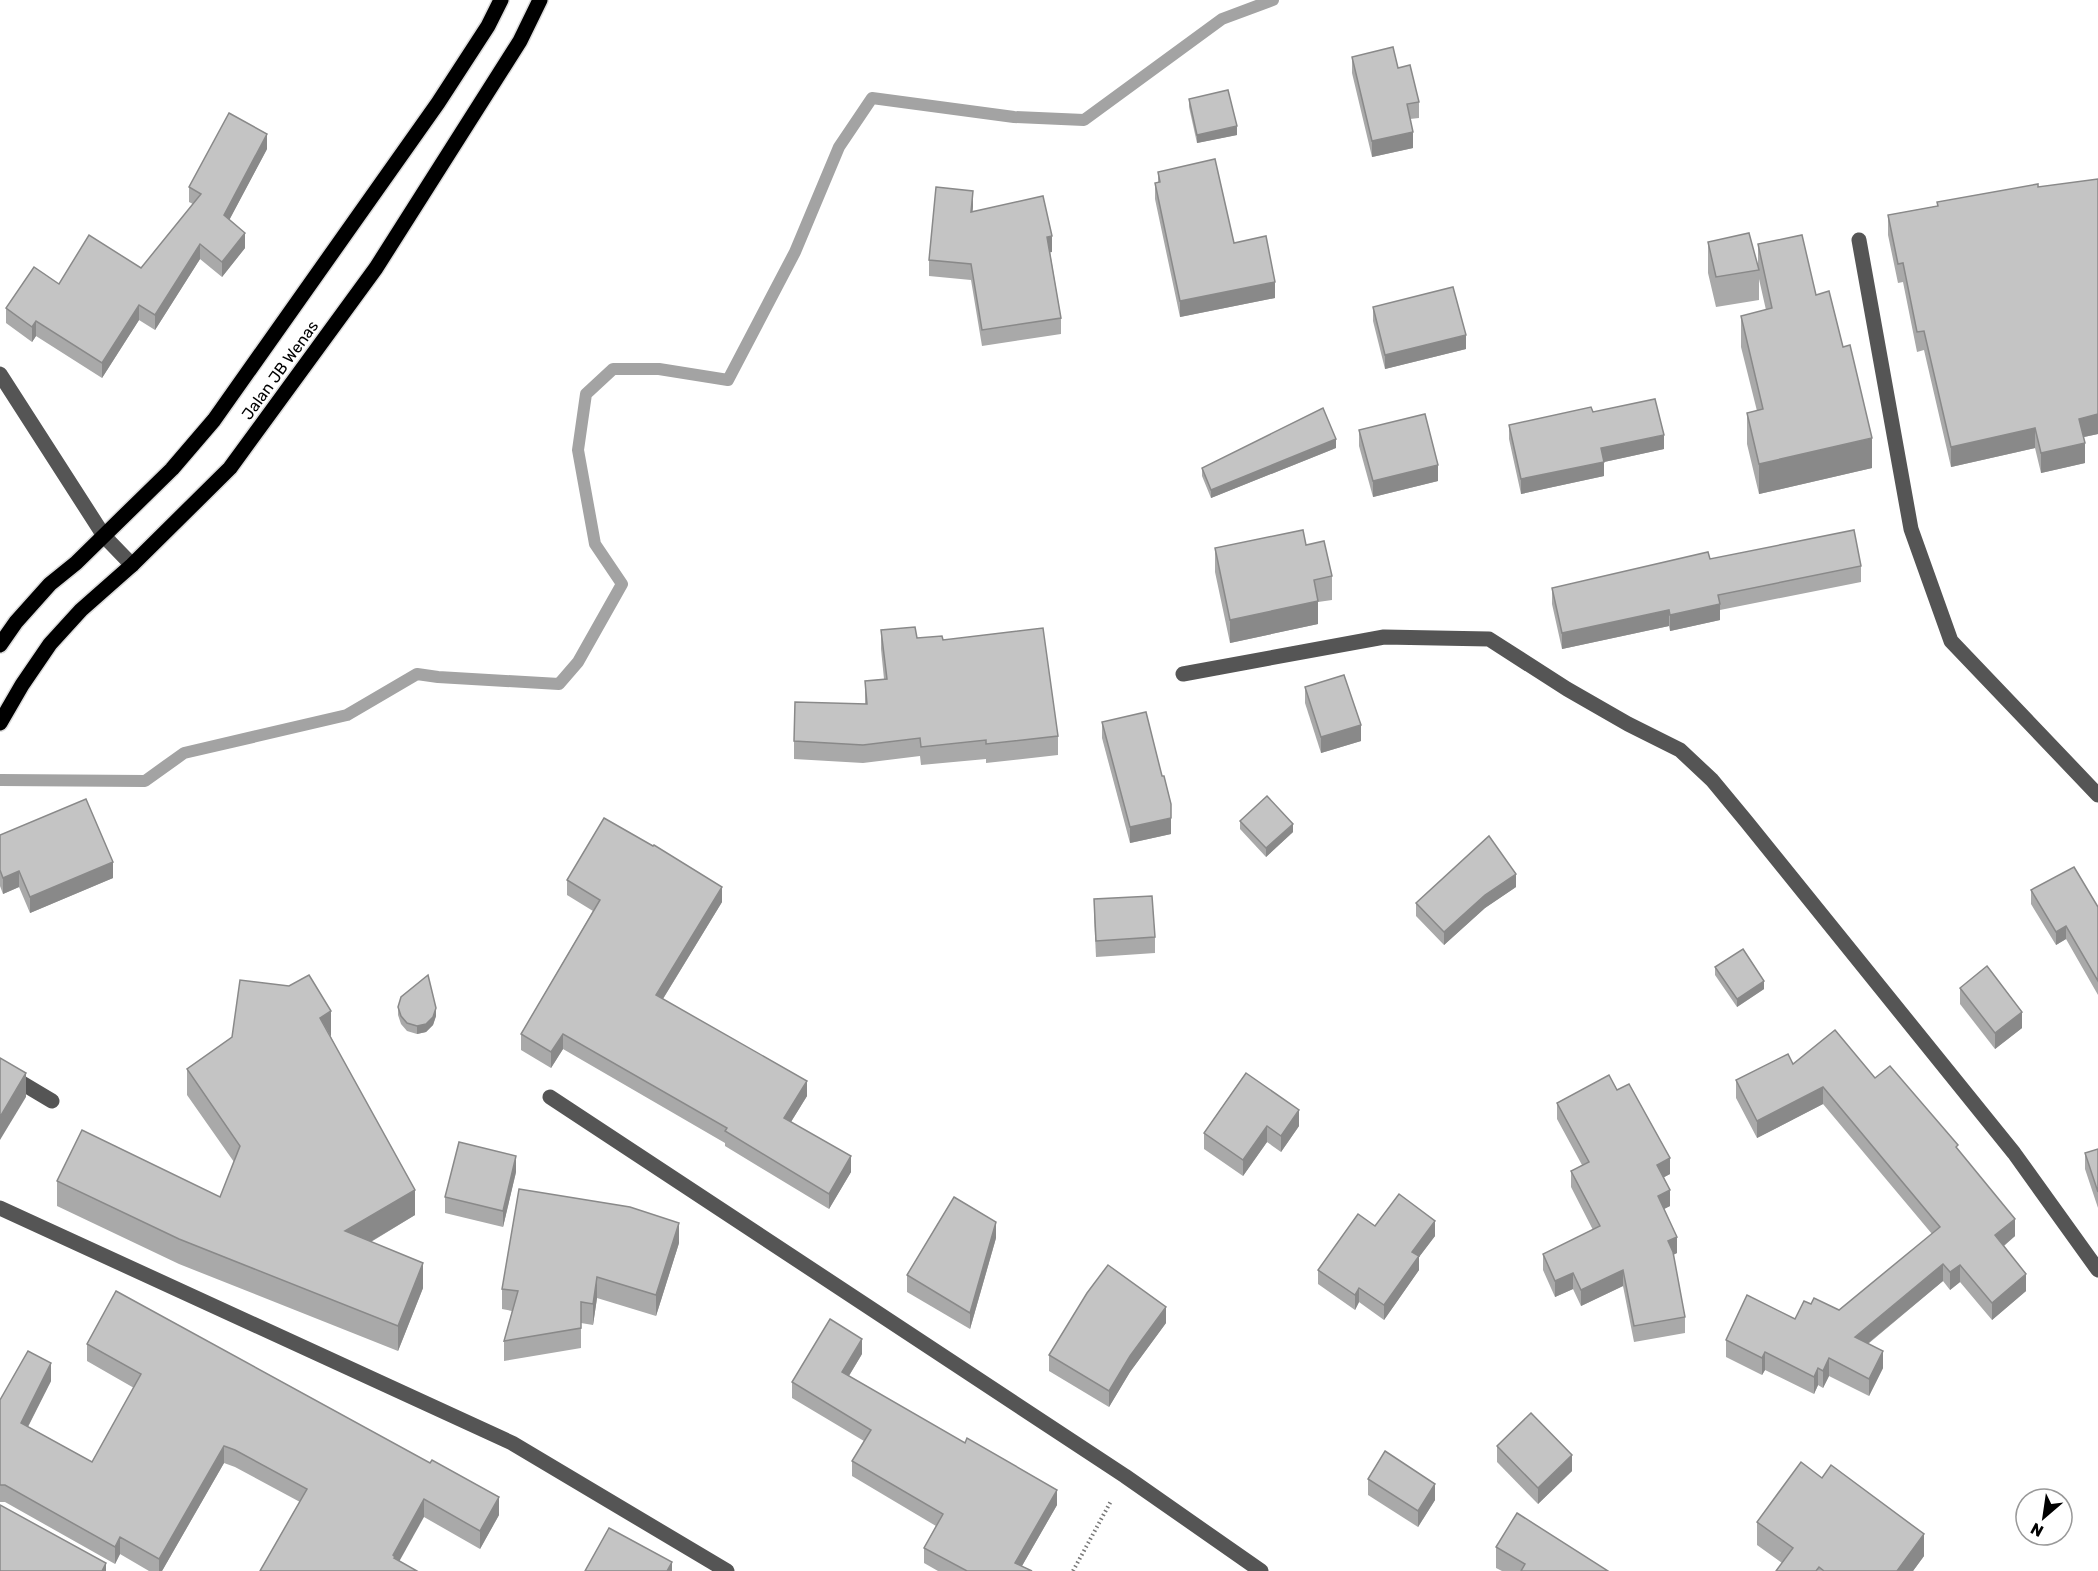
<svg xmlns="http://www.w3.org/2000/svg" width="2098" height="1571" font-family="Rubik,sans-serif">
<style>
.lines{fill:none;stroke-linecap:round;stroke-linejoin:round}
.stream{stroke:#a3a3a3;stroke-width:12}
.major-casing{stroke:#dbdbdb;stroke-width:18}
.path{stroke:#777;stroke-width:4;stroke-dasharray:1.5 3;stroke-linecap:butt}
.minor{stroke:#555;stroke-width:15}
.major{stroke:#000;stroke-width:15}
.wall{fill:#a9a9a9}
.shaded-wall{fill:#898989}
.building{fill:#c4c4c4;stroke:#898989;stroke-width:1.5}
.labels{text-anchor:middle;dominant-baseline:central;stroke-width:5;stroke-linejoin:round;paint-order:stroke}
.street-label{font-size:16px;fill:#000;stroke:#fff}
</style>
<rect width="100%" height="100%" fill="#fff"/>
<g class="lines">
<path class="stream" d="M 0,780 L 145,781 L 184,753 L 347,715 L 417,674 L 438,677 L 559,684 L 578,662 L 622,584 L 595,544 L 578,450 L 586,394 L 613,369 L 659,369 L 728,380 L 795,252 L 839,147 L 872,98 L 1014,117 L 1084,120 L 1222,19 L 1273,0"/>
<g class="major-casing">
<g id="major">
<path d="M 0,645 L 16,622 L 50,584 L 76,563 L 172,469 L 214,420 L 438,103 L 488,26 L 501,0"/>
<path d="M 0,723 L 22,685 L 50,644 L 81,610 L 132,565 L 230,468 L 376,268 L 520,41 L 540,0"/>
</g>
</g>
<path class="path" d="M 1073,1571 L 1111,1501"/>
<g class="minor">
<path d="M 1859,240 L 1911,529 L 1951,641 L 2098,795"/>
<path d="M 0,374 L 104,536 L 132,565"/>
<path d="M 1183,674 L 1384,637 L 1489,639 L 1567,689 L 1628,724 L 1680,750 L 1712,780 L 1746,821 L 2014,1153 L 2098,1270"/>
<path d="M 0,1070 L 52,1101"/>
<path d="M 550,1097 L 1125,1476 L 1261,1571"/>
<path d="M 0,1208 L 512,1443 L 727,1571"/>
</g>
<use href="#major" class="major"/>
</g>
<g class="wall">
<path d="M 1352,57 L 1398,68 L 1419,102 L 1419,118 L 1410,119 L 1413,148 L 1372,157 L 1352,73 Z"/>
<path d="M 1189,99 L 1237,135 L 1197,143 L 1189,107 Z"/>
<path d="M 267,149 L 229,220 L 245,248 L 222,277 L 200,259 L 155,330 L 139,320 L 102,378 L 36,336 L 32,342 L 6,323 L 6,308 L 59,284 L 141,268 L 193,204 L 189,202 L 189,187 Z"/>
<path d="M 1158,172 L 1275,298 L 1180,317 L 1155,199 L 1155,183 L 1158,183 Z"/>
<path d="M 2098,179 L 2098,434 L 2084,437 L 2085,463 L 2041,473 L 2035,448 L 1951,467 L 1924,350 L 1917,352 L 1903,282 L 1898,283 L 1888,235 L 1888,215 L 1937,206 L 1937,202 Z"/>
<path d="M 973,207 L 972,212 L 1052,252 L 1050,252 L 1061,318 L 1061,334 L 982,346 L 971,280 L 929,276 L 929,260 Z"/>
<path d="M 1708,242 L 1758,267 L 1758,244 L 1816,295 L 1872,468 L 1759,494 L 1747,444 L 1747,413 L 1757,411 L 1741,347 L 1741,316 L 1766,310 L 1759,279 L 1759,300 L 1716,307 L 1708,273 Z"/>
<path d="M 1373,307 L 1466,349 L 1385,369 L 1373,321 Z"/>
<path d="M 1593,412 L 1664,449 L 1604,462 L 1604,476 L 1521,494 L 1509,439 L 1509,425 Z"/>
<path d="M 1359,430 L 1438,481 L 1373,497 L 1359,446 Z"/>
<path d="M 1336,448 L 1211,498 L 1202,476 L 1202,468 Z"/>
<path d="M 1306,545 L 1332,576 L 1332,600 L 1318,602 L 1318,624 L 1230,643 L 1215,572 L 1215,548 Z"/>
<path d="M 1861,566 L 1861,582 L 1720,610 L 1720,620 L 1670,631 L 1669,626 L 1562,649 L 1552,604 L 1552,588 Z"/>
<path d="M 881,630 L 917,638 L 943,640 L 1058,736 L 1058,755 L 986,763 L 986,759 L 921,765 L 920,756 L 863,763 L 794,759 L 794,741 L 865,704 L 865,681 L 884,679 L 881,649 Z"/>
<path d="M 1305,687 L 1361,741 L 1321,753 L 1305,703 Z"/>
<path d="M 1102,722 L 1171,834 L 1130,843 L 1102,738 Z"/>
<path d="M 1240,821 L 1293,832 L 1266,857 L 1240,829 Z"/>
<path d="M 0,835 L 113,878 L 30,913 L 19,887 L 3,894 L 0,886 Z"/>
<path d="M 567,880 L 722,902 L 663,999 L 807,1096 L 791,1122 L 851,1172 L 829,1209 L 725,1146 L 725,1143 L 563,1049 L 551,1068 L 521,1050 L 521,1034 L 593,911 L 567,895 Z"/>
<path d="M 1516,887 L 1485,908 L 1444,945 L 1416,916 L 1416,903 Z"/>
<path d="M 2031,890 L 2098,907 L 2098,995 L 2066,939 L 2056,945 L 2031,904 Z"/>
<path d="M 1094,899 L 1155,937 L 1155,953 L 1096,957 L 1094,915 Z"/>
<path d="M 1715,967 L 1764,989 L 1737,1007 L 1715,975 Z"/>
<path d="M 1960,988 L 2022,1028 L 1995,1049 L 1960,1004 Z"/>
<path d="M 398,1007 L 436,1016 L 433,1025 L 426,1032 L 417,1034 L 407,1031 L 401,1024 L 398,1015 Z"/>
<path d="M 331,1037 L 415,1215 L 371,1242 L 423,1288 L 398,1351 L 179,1264 L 57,1206 L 57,1181 L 220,1197 L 234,1162 L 187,1095 L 187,1069 Z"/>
<path d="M 1793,1064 L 1875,1078 L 1958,1149 L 2015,1236 L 2004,1246 L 2026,1291 L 1992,1320 L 1960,1282 L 1950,1290 L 1943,1281 L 1868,1344 L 1883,1368 L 1869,1396 L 1829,1376 L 1823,1388 L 1818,1385 L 1814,1394 L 1765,1370 L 1762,1375 L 1726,1357 L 1726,1340 L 1795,1319 L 1811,1304 L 1839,1310 L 1932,1234 L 1823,1104 L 1757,1138 L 1736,1098 L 1736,1080 Z"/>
<path d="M 1246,1073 L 1299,1126 L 1281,1152 L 1267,1142 L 1243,1176 L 1204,1149 L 1204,1133 Z"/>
<path d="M 1617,1090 L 1670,1174 L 1664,1177 L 1670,1206 L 1664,1209 L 1677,1253 L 1673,1255 L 1685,1317 L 1685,1333 L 1634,1342 L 1623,1286 L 1581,1306 L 1573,1289 L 1555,1297 L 1543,1270 L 1543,1254 L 1593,1230 L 1571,1187 L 1571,1171 L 1582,1165 L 1557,1119 L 1557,1103 Z"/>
<path d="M 2098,1149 L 2098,1208 L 2085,1169 L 2085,1153 Z"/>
<path d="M 516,1172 L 503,1227 L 445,1213 L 445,1197 Z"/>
<path d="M 1375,1226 L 1435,1236 L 1419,1257 L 1419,1270 L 1384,1320 L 1359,1302 L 1355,1310 L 1318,1284 L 1318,1270 Z"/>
<path d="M 996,1238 L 970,1329 L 907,1292 L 907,1275 Z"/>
<path d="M 679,1243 L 656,1316 L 597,1298 L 593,1325 L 581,1323 L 581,1348 L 504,1361 L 504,1341 L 512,1311 L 502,1309 L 502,1289 Z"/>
<path d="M 1166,1323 L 1130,1372 L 1109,1407 L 1049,1371 L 1049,1355 Z"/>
<path d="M 87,1344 L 499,1515 L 480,1549 L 424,1517 L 260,1571 L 300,1502 L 235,1467 L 224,1463 L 162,1571 L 149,1571 L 120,1554 L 115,1564 L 5,1502 L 0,1502 L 0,1400 L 51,1381 L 28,1427 L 92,1462 L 134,1388 L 87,1361 Z"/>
<path d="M 862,1354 L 849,1376 L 1057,1505 L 1022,1566 L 1032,1571 L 938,1571 L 924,1563 L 924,1548 L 936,1526 L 852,1476 L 852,1461 L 864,1441 L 792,1398 L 792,1382 Z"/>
<path d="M 1497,1446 L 1572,1471 L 1538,1504 L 1497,1462 Z"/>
<path d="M 1368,1479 L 1435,1500 L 1418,1527 L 1368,1495 Z"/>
<path d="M 1757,1522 L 1924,1556 L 1913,1571 L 1776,1571 L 1782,1563 L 1757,1545 Z"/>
<path d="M 1496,1547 L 1608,1571 L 1502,1571 L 1496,1568 Z"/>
</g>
<g class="shaded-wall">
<path d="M 1237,126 L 1237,135 L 1197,143 L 1197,135 Z"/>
<path d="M 1413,132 L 1413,148 L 1372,157 L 1372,141 Z"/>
<path d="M 267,134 L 267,149 L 224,230 L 224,215 Z"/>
<path d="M 973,191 L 973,207 L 971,228 L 971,212 Z"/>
<path d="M 245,233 L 245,248 L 222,277 L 222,262 Z"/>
<path d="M 1052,236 L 1052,252 L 1047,253 L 1047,237 Z"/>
<path d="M 200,244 L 200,259 L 155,330 L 155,315 Z"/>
<path d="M 1275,282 L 1275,298 L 1180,317 L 1180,301 Z"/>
<path d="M 139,305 L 139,320 L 102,378 L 102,363 Z"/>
<path d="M 36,321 L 36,336 L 32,342 L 32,327 Z"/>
<path d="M 1466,335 L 1466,349 L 1385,369 L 1385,355 Z"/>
<path d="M 2098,414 L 2098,434 L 2079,438 L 2079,419 Z"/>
<path d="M 2035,428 L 2035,448 L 1951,467 L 1951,447 Z"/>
<path d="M 1664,435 L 1664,449 L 1604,462 L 1604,476 L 1521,494 L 1521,479 L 1601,448 Z"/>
<path d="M 1872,438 L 1872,468 L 1759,494 L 1759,464 Z"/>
<path d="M 1336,439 L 1336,448 L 1211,498 L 1211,490 Z"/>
<path d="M 2085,443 L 2085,463 L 2041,473 L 2041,453 Z"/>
<path d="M 1438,465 L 1438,481 L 1373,497 L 1373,481 Z"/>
<path d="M 1318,601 L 1318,624 L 1230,643 L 1230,620 Z"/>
<path d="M 1720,604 L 1720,620 L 1670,631 L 1670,615 Z"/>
<path d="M 1669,610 L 1669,626 L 1562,649 L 1562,633 Z"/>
<path d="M 1361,725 L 1361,741 L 1321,753 L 1321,737 Z"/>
<path d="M 1171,818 L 1171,834 L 1130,843 L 1130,827 Z"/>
<path d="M 1293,824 L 1293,832 L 1266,857 L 1266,848 Z"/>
<path d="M 113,862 L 113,878 L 30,913 L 30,897 Z"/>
<path d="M 19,871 L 19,887 L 3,894 L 3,878 Z"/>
<path d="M 1516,874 L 1516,887 L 1485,908 L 1444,945 L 1444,932 L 1485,895 Z"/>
<path d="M 722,887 L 722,902 L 656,1010 L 656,995 Z"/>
<path d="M 2066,926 L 2066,939 L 2056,945 L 2056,932 Z"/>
<path d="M 1764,981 L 1764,989 L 1737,1007 L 1737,999 Z"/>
<path d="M 436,1008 L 436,1016 L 433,1025 L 426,1032 L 417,1034 L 417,1026 Z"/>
<path d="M 331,1011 L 331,1037 L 320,1018 Z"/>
<path d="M 2022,1012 L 2022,1028 L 1995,1049 L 1995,1033 Z"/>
<path d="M 563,1034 L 563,1049 L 551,1068 L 551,1052 Z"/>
<path d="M 26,1073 L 26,1097 L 0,1140 L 0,1117 Z"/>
<path d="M 807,1081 L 807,1096 L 784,1133 L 784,1118 Z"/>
<path d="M 1823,1087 L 1823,1104 L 1757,1138 L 1757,1121 Z"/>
<path d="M 1299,1110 L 1299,1126 L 1281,1152 L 1281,1136 Z"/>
<path d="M 1267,1126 L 1267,1142 L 1243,1176 L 1243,1160 Z"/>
<path d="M 516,1156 L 516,1172 L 503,1227 L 503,1211 Z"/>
<path d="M 851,1156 L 851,1172 L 829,1209 L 829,1194 Z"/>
<path d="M 1670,1158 L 1670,1174 L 1657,1181 L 1657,1165 Z"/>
<path d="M 415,1190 L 415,1215 L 345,1257 L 345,1231 Z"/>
<path d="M 1670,1190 L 1670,1206 L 1658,1212 L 1658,1196 Z"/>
<path d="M 2015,1219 L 2015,1236 L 1995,1253 L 1995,1235 Z"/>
<path d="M 1435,1221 L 1435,1236 L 1419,1257 L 1419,1270 L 1384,1320 L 1384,1305 L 1412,1252 Z"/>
<path d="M 996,1222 L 996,1238 L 970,1329 L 970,1313 Z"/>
<path d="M 679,1223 L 679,1243 L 656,1316 L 656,1295 Z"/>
<path d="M 1677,1237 L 1677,1253 L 1668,1257 L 1668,1241 Z"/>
<path d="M 423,1263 L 423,1288 L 398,1351 L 398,1326 Z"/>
<path d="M 1943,1264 L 1943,1281 L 1855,1354 L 1855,1337 Z"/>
<path d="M 1960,1265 L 1960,1282 L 1950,1290 L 1950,1272 Z"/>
<path d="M 1623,1270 L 1623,1286 L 1581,1306 L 1581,1290 Z"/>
<path d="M 1573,1273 L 1573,1289 L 1555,1297 L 1555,1281 Z"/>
<path d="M 2026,1274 L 2026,1291 L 1992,1320 L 1992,1303 Z"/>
<path d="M 597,1277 L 597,1298 L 593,1325 L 593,1304 Z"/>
<path d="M 1359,1288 L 1359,1302 L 1355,1310 L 1355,1295 Z"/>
<path d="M 1166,1307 L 1166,1323 L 1130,1372 L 1109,1407 L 1109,1391 L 1130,1356 Z"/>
<path d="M 862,1339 L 862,1354 L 842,1387 L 842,1372 Z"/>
<path d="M 1883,1351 L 1883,1368 L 1869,1396 L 1869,1379 Z"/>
<path d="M 1765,1352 L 1765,1370 L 1762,1375 L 1762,1358 Z"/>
<path d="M 1829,1358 L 1829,1376 L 1823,1388 L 1823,1371 Z"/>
<path d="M 51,1363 L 51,1381 L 21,1440 L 21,1423 Z"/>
<path d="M 1818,1368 L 1818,1385 L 1814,1394 L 1814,1377 Z"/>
<path d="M 224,1446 L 224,1463 L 162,1571 L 159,1571 L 159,1559 Z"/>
<path d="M 1572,1455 L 1572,1471 L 1538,1504 L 1538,1488 Z"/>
<path d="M 1435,1484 L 1435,1500 L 1418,1527 L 1418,1511 Z"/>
<path d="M 1057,1490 L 1057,1505 L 1019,1571 L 1015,1563 Z"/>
<path d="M 499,1497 L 499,1515 L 480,1549 L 480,1531 Z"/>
<path d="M 424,1499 L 424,1517 L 395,1569 L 393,1555 Z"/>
<path d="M 1924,1534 L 1924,1556 L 1913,1571 L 1897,1571 Z"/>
<path d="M 120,1537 L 120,1554 L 115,1564 L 115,1547 Z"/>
<path d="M 672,1562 L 672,1571 L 667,1571 Z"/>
<path d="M 106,1563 L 106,1571 L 102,1571 Z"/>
</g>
<g class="building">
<path d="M 1393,47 L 1398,68 L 1410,65 L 1419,102 L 1407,104 L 1413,132 L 1372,141 L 1352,57 Z"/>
<path d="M 1228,90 L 1237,126 L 1197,135 L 1189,99 Z"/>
<path d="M 229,113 L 267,134 L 224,215 L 245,233 L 222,262 L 200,244 L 155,315 L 139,305 L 102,363 L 36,321 L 32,327 L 6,308 L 34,267 L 59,284 L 89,235 L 141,268 L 201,194 L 189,187 Z"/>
<path d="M 1215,159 L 1234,243 L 1266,236 L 1275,282 L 1180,301 L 1155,183 L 1160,182 L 1158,172 Z"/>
<path d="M 2098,179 L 2098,414 L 2079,419 L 2085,443 L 2041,453 L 2035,428 L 1951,447 L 1924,331 L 1917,332 L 1903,263 L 1898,264 L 1888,215 L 1938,206 L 1937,202 L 2038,184 L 2038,187 Z"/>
<path d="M 936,187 L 973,191 L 971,212 L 1043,196 L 1052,236 L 1047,237 L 1061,318 L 982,330 L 971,264 L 929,260 Z"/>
<path d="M 1749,233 L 1759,270 L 1716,277 L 1708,242 Z"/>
<path d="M 1802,235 L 1816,295 L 1829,291 L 1843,347 L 1850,345 L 1872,438 L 1759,464 L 1747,413 L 1763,409 L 1741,316 L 1772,308 L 1758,244 Z"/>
<path d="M 1453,287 L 1466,335 L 1385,355 L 1373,307 Z"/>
<path d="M 1655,399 L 1664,435 L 1601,448 L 1604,462 L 1521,479 L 1509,425 L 1591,407 L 1593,412 Z"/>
<path d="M 1323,408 L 1336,439 L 1211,490 L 1202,468 Z"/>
<path d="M 1425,414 L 1438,465 L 1373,481 L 1359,430 Z"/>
<path d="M 1303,530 L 1306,545 L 1324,541 L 1332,576 L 1314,580 L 1318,601 L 1230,620 L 1215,548 Z"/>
<path d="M 1854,530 L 1861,566 L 1718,595 L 1720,604 L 1670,615 L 1669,610 L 1562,633 L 1552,588 L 1708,552 L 1710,559 Z"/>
<path d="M 915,627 L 917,638 L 942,636 L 943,640 L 1043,628 L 1058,736 L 986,744 L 986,740 L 921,747 L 920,738 L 863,745 L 794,741 L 795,702 L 867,704 L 865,681 L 887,679 L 881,630 Z"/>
<path d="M 1344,675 L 1361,725 L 1321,737 L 1305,687 Z"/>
<path d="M 1146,712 L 1162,776 L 1164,776 L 1171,804 L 1171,818 L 1130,827 L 1102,722 Z"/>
<path d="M 1267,796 L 1293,824 L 1266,848 L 1240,821 Z"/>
<path d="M 86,799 L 113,862 L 30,897 L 19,871 L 3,878 L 0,870 L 0,835 Z"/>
<path d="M 604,818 L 653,846 L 654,845 L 722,887 L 656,995 L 807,1081 L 784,1118 L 851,1156 L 829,1194 L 725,1131 L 727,1128 L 563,1034 L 551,1052 L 521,1034 L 600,900 L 567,880 Z"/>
<path d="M 1489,836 L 1516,874 L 1485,895 L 1444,932 L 1416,903 Z"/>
<path d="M 2074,867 L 2098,907 L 2098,981 L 2066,926 L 2056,932 L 2031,890 Z"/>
<path d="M 1152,896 L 1155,937 L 1096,941 L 1094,899 Z"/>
<path d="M 1743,949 L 1764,981 L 1737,999 L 1715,967 Z"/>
<path d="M 1987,966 L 2022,1012 L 1995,1033 L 1960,988 Z"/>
<path d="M 309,975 L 331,1011 L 320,1018 L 415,1190 L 345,1231 L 423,1263 L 398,1326 L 179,1239 L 57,1181 L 82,1130 L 220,1197 L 240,1146 L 187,1069 L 232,1037 L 240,980 L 289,986 Z"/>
<path d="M 428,975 L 436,1008 L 433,1017 L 426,1024 L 417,1026 L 407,1023 L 401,1016 L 398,1007 L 401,997 Z"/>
<path d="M 1835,1030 L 1875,1078 L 1890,1066 L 1958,1145 L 1956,1147 L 2015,1219 L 1995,1235 L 2026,1274 L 1992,1303 L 1960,1265 L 1950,1272 L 1943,1264 L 1855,1337 L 1883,1351 L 1869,1379 L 1829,1358 L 1823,1371 L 1818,1368 L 1814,1377 L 1765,1352 L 1762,1358 L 1726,1340 L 1747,1295 L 1795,1319 L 1804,1301 L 1811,1304 L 1814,1298 L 1839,1310 L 1940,1227 L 1823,1087 L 1757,1121 L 1736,1080 L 1788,1054 L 1793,1064 Z"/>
<path d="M 0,1058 L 26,1073 L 0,1117 Z"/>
<path d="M 1246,1073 L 1299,1110 L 1281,1136 L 1267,1126 L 1243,1160 L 1204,1133 Z"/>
<path d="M 1609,1075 L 1617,1090 L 1629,1084 L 1670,1158 L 1657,1165 L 1670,1190 L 1658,1196 L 1677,1237 L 1668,1241 L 1673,1252 L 1685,1317 L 1634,1326 L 1623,1270 L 1581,1290 L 1573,1273 L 1555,1281 L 1543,1254 L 1600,1226 L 1571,1171 L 1589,1162 L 1557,1103 Z"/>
<path d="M 459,1142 L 516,1156 L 503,1211 L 445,1197 Z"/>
<path d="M 2098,1149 L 2098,1192 L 2085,1153 Z"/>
<path d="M 519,1189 L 630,1207 L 679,1223 L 656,1295 L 597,1277 L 593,1304 L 581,1302 L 581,1328 L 504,1341 L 518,1291 L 502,1289 Z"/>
<path d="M 1399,1194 L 1435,1221 L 1412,1252 L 1419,1256 L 1384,1305 L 1359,1288 L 1355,1295 L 1318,1270 L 1358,1214 L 1375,1226 Z"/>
<path d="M 954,1197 L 996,1222 L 970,1313 L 907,1275 Z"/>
<path d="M 1108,1265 L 1166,1307 L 1130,1356 L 1109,1391 L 1049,1355 L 1087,1293 Z"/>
<path d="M 116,1291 L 430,1463 L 432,1460 L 499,1497 L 480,1531 L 424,1499 L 393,1555 L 395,1557 L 394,1558 L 417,1571 L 260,1571 L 307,1489 L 235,1450 L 224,1446 L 159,1559 L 120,1537 L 115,1547 L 5,1485 L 0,1485 L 0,1400 L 28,1351 L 51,1363 L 21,1423 L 92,1462 L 141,1374 L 87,1344 Z"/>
<path d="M 830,1319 L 862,1339 L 842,1372 L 965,1443 L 967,1438 L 1057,1490 L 1015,1563 L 1032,1571 L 967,1571 L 924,1548 L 943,1514 L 852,1461 L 871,1430 L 792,1382 Z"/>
<path d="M 1531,1413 L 1572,1455 L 1538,1488 L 1497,1446 Z"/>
<path d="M 1385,1451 L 1435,1484 L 1418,1511 L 1368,1479 Z"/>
<path d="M 1801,1462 L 1822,1478 L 1831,1465 L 1924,1534 L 1897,1571 L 1824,1571 L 1819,1567 L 1816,1571 L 1776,1571 L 1793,1548 L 1757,1522 Z"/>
<path d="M 0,1505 L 106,1563 L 102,1571 L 0,1571 Z"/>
<path d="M 1517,1513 L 1608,1571 L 1521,1571 L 1525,1564 L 1496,1547 Z"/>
<path d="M 609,1528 L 672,1562 L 667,1571 L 585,1571 Z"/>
</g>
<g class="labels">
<g class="street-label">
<text transform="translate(280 370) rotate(-54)">Jalan JB Wenas</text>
</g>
</g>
<g transform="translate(2044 1517) rotate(209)"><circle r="28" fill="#ffffff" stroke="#999999" stroke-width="1.5"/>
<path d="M0-4.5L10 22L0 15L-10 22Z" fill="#000000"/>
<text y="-9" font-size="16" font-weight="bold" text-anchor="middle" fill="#000000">N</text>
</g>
</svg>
